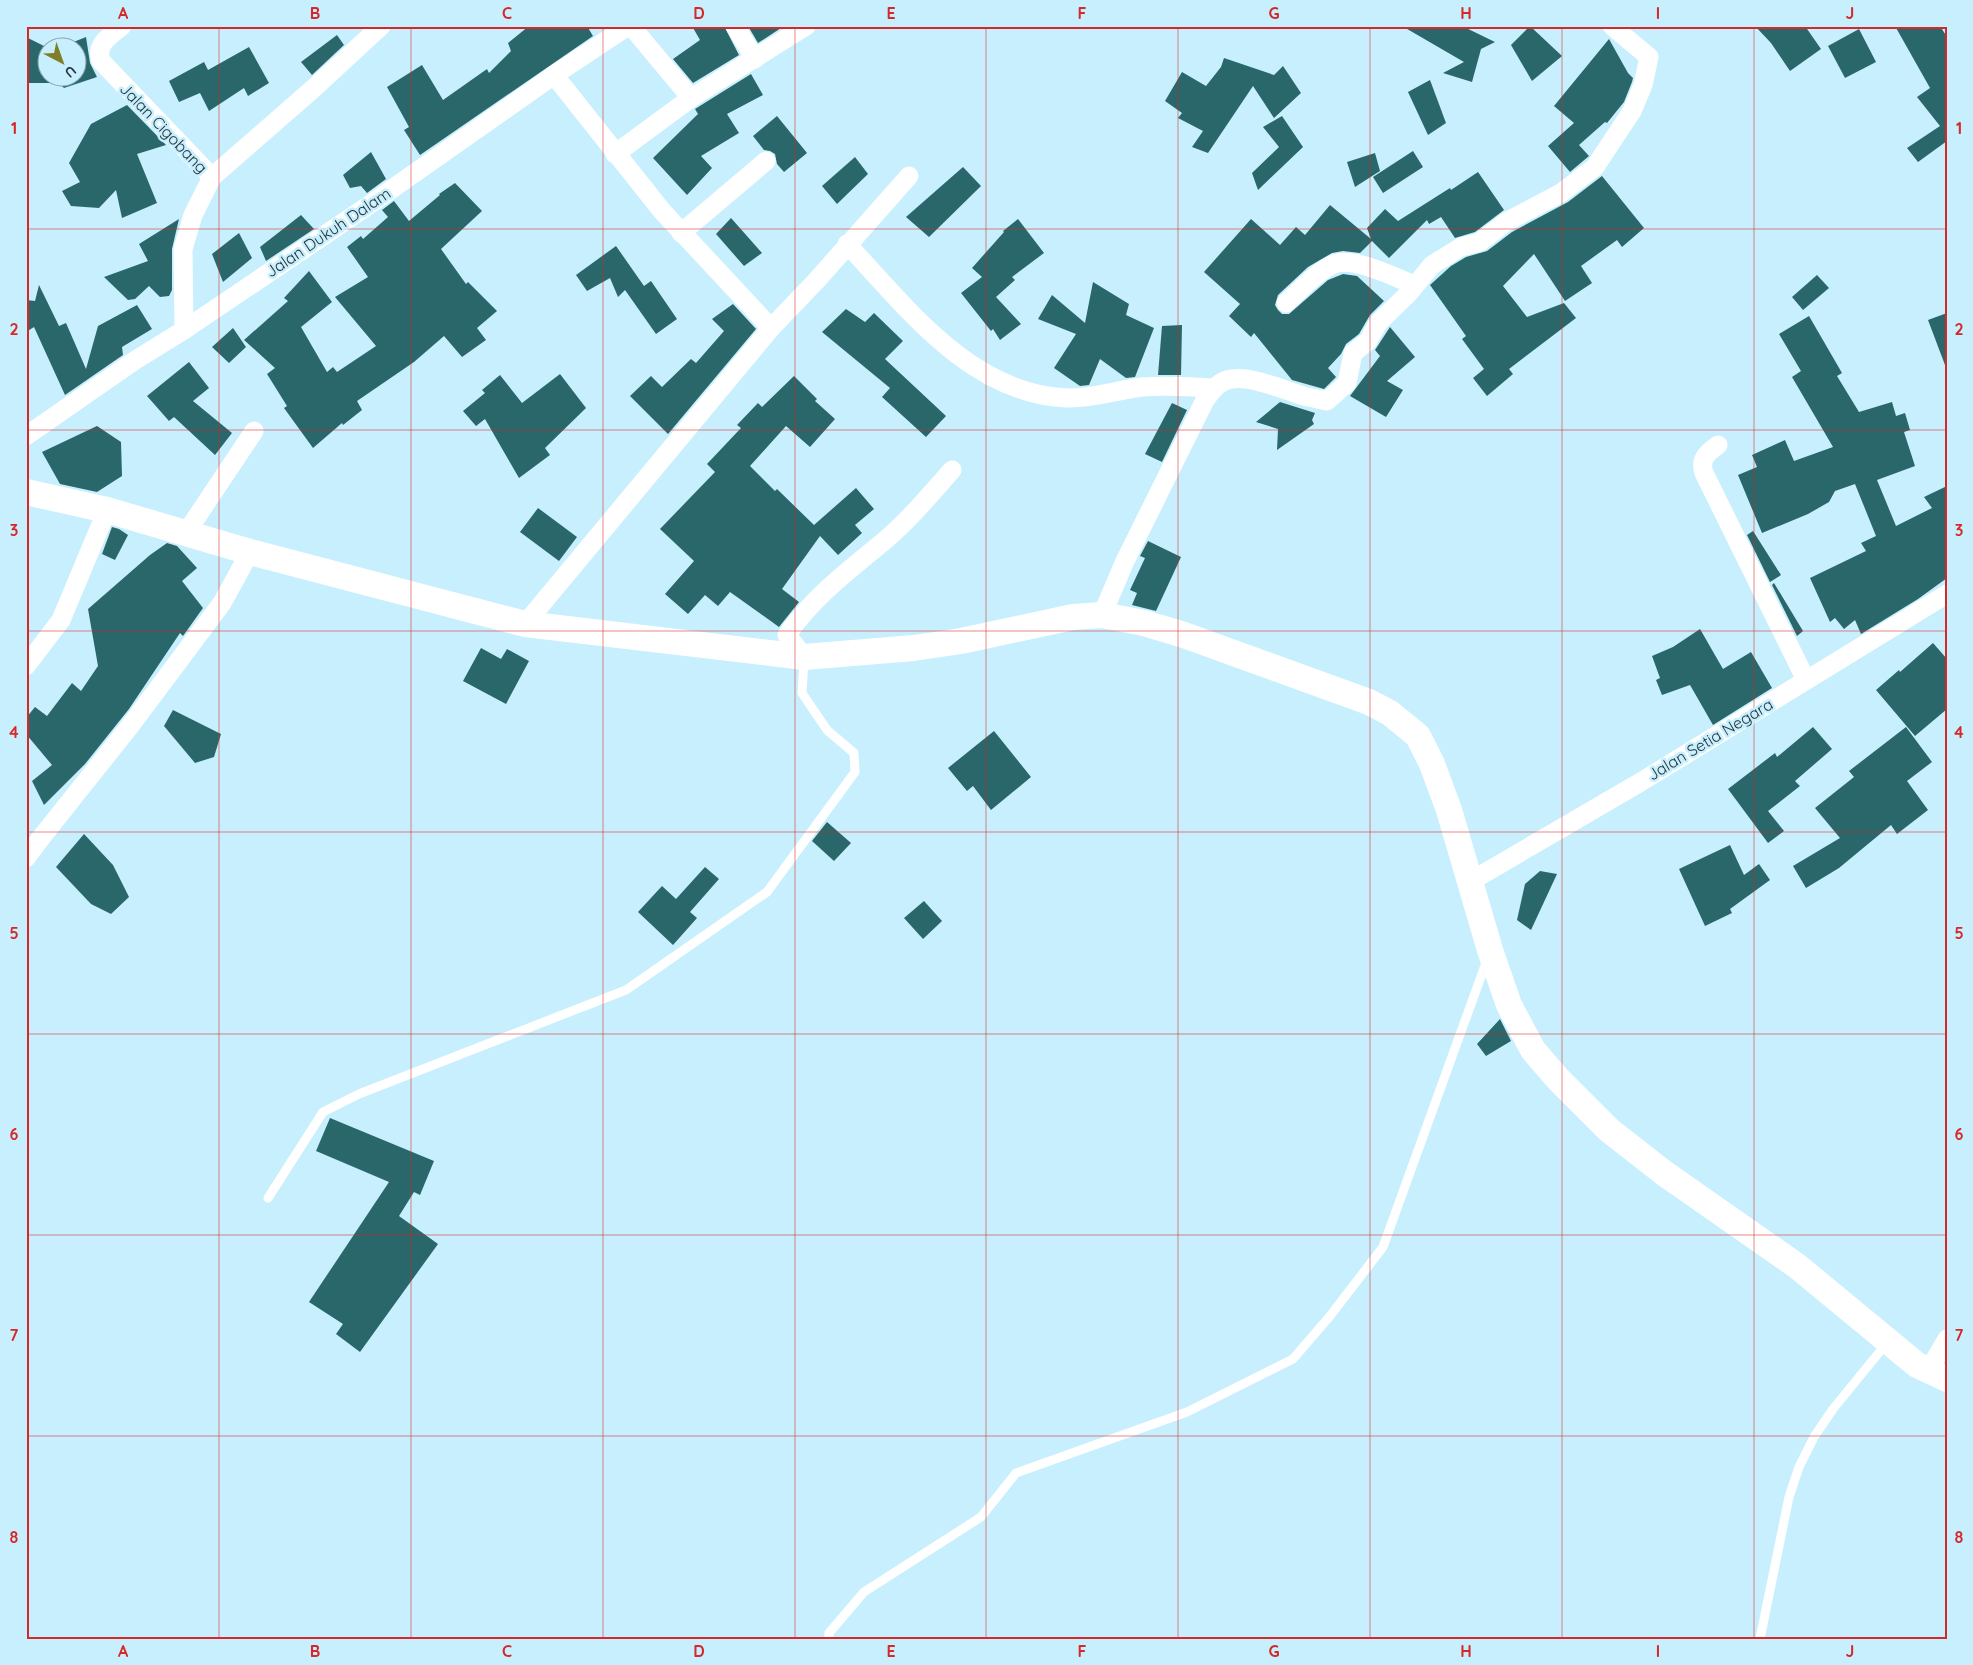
<svg xmlns="http://www.w3.org/2000/svg" width="1973" height="1665" font-family="Quicksand,sans-serif">
<style>
.building{fill:#29676a}
.lines{fill:none;stroke-linecap:round;stroke-linejoin:round}
.lane{stroke:#fff;stroke-width:9}
.street{stroke:#fff;stroke-width:19}
.secondary{stroke:#fff;stroke-width:26}
.grid{fill:none;stroke:#d62828;stroke-width:1;stroke-opacity:0.55}
.labels{text-anchor:middle;dominant-baseline:central;stroke-width:5;stroke-linejoin:round;paint-order:stroke}
.street-label{font-size:16px;fill:#243339;stroke:#c8effe}
.neatline{fill:none;stroke:#d62828;stroke-width:2}
.grid-label{font-size:16px;text-anchor:middle;font-weight:bold;fill:#d62828}
</style>
<rect width="100%" height="100%" fill="#c8effe"/>
<g class="building">
<path d="M 529,26 L 587,26 L 593,36 L 420,155 L 404,130 L 409,127 L 387,87 L 422,65 L 443,100 L 487,69 L 489,73 L 511,51 L 508,43 Z"/>
<path d="M 692,26 L 724,26 L 739,55 L 693,83 L 673,59 L 700,40 Z"/>
<path d="M 748,26 L 784,26 L 758,43 Z"/>
<path d="M 1402,26 L 1462,26 L 1495,42 L 1481,49 L 1472,82 L 1443,73 L 1464,62 Z"/>
<path d="M 1530,26 L 1562,56 L 1532,81 L 1511,45 Z"/>
<path d="M 1755,26 L 1805,26 L 1821,49 L 1790,71 L 1771,43 Z"/>
<path d="M 1895,26 L 1940,26 L 1947,37 L 1947,141 L 1918,162 L 1907,148 L 1940,126 L 1917,97 L 1930,88 Z"/>
<path d="M 1859,29 L 1876,62 L 1845,78 L 1828,46 Z"/>
<path d="M 337,35 L 344,45 L 312,75 L 301,62 Z"/>
<path d="M 26,37 L 48,48 L 48,78 L 78,78 L 78,48 L 65,48 L 66,45 L 86,37 L 90,63 L 97,77 L 64,88 L 59,83 L 26,83 Z"/>
<path d="M 1609,39 L 1628,73 L 1633,78 L 1632,82 L 1624,102 L 1607,123 L 1605,122 L 1579,145 L 1589,156 L 1570,172 L 1548,146 L 1574,123 L 1554,106 Z"/>
<path d="M 249,47 L 269,83 L 248,96 L 244,88 L 209,111 L 200,93 L 179,102 L 169,81 L 204,62 L 208,70 Z"/>
<path d="M 1224,58 L 1274,75 L 1283,66 L 1301,93 L 1274,118 L 1253,86 L 1208,153 L 1192,147 L 1203,131 L 1178,118 L 1182,113 L 1165,101 L 1182,72 L 1206,86 L 1221,67 Z"/>
<path d="M 751,74 L 763,95 L 727,114 L 739,133 L 701,156 L 712,168 L 687,195 L 653,158 L 698,114 L 695,109 Z"/>
<path d="M 1430,80 L 1446,123 L 1428,135 L 1408,92 Z"/>
<path d="M 127,105 L 166,145 L 137,154 L 157,203 L 122,218 L 116,190 L 99,208 L 71,206 L 62,191 L 80,182 L 69,163 L 91,124 Z"/>
<path d="M 777,116 L 807,153 L 784,172 L 777,164 L 775,154 L 770,151 L 764,150 L 753,136 Z"/>
<path d="M 1282,116 L 1303,147 L 1258,190 L 1252,173 L 1279,147 L 1263,127 Z"/>
<path d="M 1413,151 L 1423,167 L 1383,193 L 1373,177 Z"/>
<path d="M 371,152 L 386,179 L 367,193 L 361,186 L 350,188 L 343,175 Z"/>
<path d="M 1375,153 L 1380,171 L 1355,187 L 1347,162 Z"/>
<path d="M 855,157 L 868,174 L 837,204 L 822,186 Z"/>
<path d="M 963,167 L 981,186 L 929,237 L 906,217 Z"/>
<path d="M 1478,172 L 1504,210 L 1475,232 L 1455,238 L 1441,217 L 1429,224 L 1427,220 L 1389,258 L 1372,241 L 1360,253 L 1343,251 L 1332,253 L 1308,267 L 1278,295 L 1275,305 L 1278,310 L 1282,314 L 1289,314 L 1328,280 L 1343,274 L 1357,276 L 1384,301 L 1370,315 L 1359,334 L 1346,344 L 1341,354 L 1328,368 L 1336,377 L 1324,389 L 1292,380 L 1254,333 L 1251,337 L 1229,316 L 1240,304 L 1204,272 L 1251,219 L 1280,245 L 1296,227 L 1305,235 L 1330,205 L 1371,239 L 1367,228 L 1385,209 L 1398,221 L 1450,188 L 1451,190 Z"/>
<path d="M 1602,176 L 1644,228 L 1622,247 L 1617,240 L 1581,266 L 1592,283 L 1565,301 L 1534,254 L 1503,286 L 1527,317 L 1564,303 L 1576,318 L 1509,369 L 1513,374 L 1487,396 L 1473,378 L 1484,369 L 1462,339 L 1466,336 L 1430,285 L 1451,266 L 1466,257 L 1487,251 L 1512,232 L 1568,202 Z"/>
<path d="M 455,183 L 482,211 L 441,249 L 466,284 L 468,282 L 497,311 L 477,328 L 486,340 L 462,357 L 444,336 L 414,362 L 357,401 L 362,410 L 343,425 L 342,423 L 313,448 L 284,408 L 287,406 L 267,374 L 275,368 L 244,340 L 288,301 L 284,298 L 309,271 L 332,302 L 301,327 L 327,372 L 333,367 L 337,372 L 376,346 L 335,297 L 368,277 L 347,247 L 361,236 L 363,239 L 388,217 L 382,210 L 394,201 L 409,221 L 440,195 L 439,194 Z"/>
<path d="M 301,215 L 314,229 L 266,261 L 260,247 Z"/>
<path d="M 731,218 L 762,253 L 744,266 L 716,234 Z"/>
<path d="M 179,219 L 172,249 L 172,290 L 169,296 L 160,297 L 149,286 L 135,299 L 128,300 L 104,277 L 148,261 L 139,244 Z"/>
<path d="M 1018,219 L 1044,253 L 1012,277 L 1015,280 L 996,297 L 1021,324 L 1000,340 L 993,329 L 991,331 L 961,293 L 982,277 L 972,268 L 1004,232 L 1003,231 Z"/>
<path d="M 239,233 L 252,258 L 223,282 L 212,254 Z"/>
<path d="M 616,246 L 644,286 L 651,281 L 677,319 L 656,334 L 625,290 L 618,297 L 610,278 L 587,291 L 576,275 Z"/>
<path d="M 1817,275 L 1829,288 L 1803,310 L 1792,297 Z"/>
<path d="M 1093,282 L 1129,304 L 1126,315 L 1154,328 L 1135,377 L 1126,378 L 1100,359 L 1089,385 L 1080,386 L 1054,368 L 1076,334 L 1038,319 L 1052,295 L 1085,323 Z"/>
<path d="M 39,285 L 59,326 L 66,323 L 86,369 L 98,326 L 137,305 L 152,329 L 122,347 L 123,355 L 65,395 L 34,327 L 26,332 L 26,300 L 35,301 Z"/>
<path d="M 733,304 L 756,329 L 668,434 L 630,396 L 651,376 L 662,387 L 691,359 L 696,363 L 724,331 L 712,319 Z"/>
<path d="M 846,309 L 865,322 L 874,313 L 903,341 L 885,359 L 946,416 L 926,437 L 882,397 L 890,388 L 822,332 Z"/>
<path d="M 1947,313 L 1947,364 L 1945,365 L 1928,320 Z"/>
<path d="M 1809,316 L 1842,373 L 1837,376 L 1859,412 L 1892,402 L 1896,416 L 1905,413 L 1910,430 L 1904,432 L 1915,466 L 1877,480 L 1896,526 L 1932,508 L 1924,497 L 1947,486 L 1947,578 L 1918,599 L 1861,634 L 1855,620 L 1844,629 L 1835,618 L 1830,622 L 1810,578 L 1866,551 L 1861,543 L 1876,536 L 1855,484 L 1835,491 L 1829,502 L 1808,514 L 1762,533 L 1738,475 L 1757,467 L 1752,455 L 1785,440 L 1794,461 L 1833,447 L 1792,377 L 1801,371 L 1779,334 Z"/>
<path d="M 1182,325 L 1181,375 L 1158,375 L 1162,326 Z"/>
<path d="M 1390,327 L 1415,357 L 1387,381 L 1403,390 L 1386,417 L 1350,396 L 1380,356 L 1375,350 Z"/>
<path d="M 233,328 L 246,347 L 229,363 L 212,347 Z"/>
<path d="M 189,362 L 209,388 L 193,401 L 232,433 L 215,455 L 174,417 L 169,421 L 147,396 Z"/>
<path d="M 560,374 L 586,408 L 545,448 L 550,455 L 519,478 L 485,419 L 476,426 L 463,411 L 485,393 L 482,390 L 500,375 L 522,403 Z"/>
<path d="M 794,376 L 817,399 L 815,401 L 835,419 L 810,447 L 786,426 L 750,466 L 775,491 L 777,489 L 814,525 L 856,488 L 874,509 L 855,525 L 862,533 L 838,555 L 820,536 L 782,589 L 799,602 L 779,627 L 730,592 L 718,606 L 705,595 L 688,614 L 665,594 L 694,561 L 660,529 L 715,472 L 707,464 L 741,428 L 737,425 L 758,403 L 762,407 Z"/>
<path d="M 1280,402 L 1315,413 L 1312,420 L 1314,424 L 1277,450 L 1278,429 L 1256,422 Z"/>
<path d="M 1172,403 L 1187,410 L 1162,462 L 1145,454 Z"/>
<path d="M 97,426 L 121,442 L 122,476 L 97,492 L 60,484 L 42,452 Z"/>
<path d="M 538,508 L 577,537 L 559,561 L 520,532 Z"/>
<path d="M 112,527 L 119,529 L 128,535 L 115,560 L 102,554 Z"/>
<path d="M 1753,531 L 1781,575 L 1770,582 L 1747,535 Z"/>
<path d="M 1148,541 L 1181,557 L 1156,611 L 1132,605 L 1137,593 L 1130,590 L 1145,558 L 1140,556 Z"/>
<path d="M 167,543 L 177,546 L 197,568 L 182,581 L 203,608 L 183,636 L 180,633 L 129,709 L 85,764 L 44,805 L 32,781 L 52,765 L 26,734 L 26,718 L 35,707 L 47,716 L 72,683 L 81,691 L 98,666 L 88,609 L 150,555 Z"/>
<path d="M 1774,583 L 1803,631 L 1797,636 L 1772,585 Z"/>
<path d="M 1700,629 L 1723,669 L 1751,652 L 1772,688 L 1713,725 L 1690,685 L 1662,695 L 1656,680 L 1660,678 L 1652,656 L 1673,647 Z"/>
<path d="M 1933,643 L 1947,659 L 1947,709 L 1915,736 L 1876,690 L 1899,670 L 1900,672 Z"/>
<path d="M 481,648 L 501,659 L 507,649 L 529,661 L 506,704 L 463,681 Z"/>
<path d="M 173,710 L 221,734 L 214,757 L 195,763 L 164,726 Z"/>
<path d="M 1813,727 L 1832,749 L 1795,781 L 1800,786 L 1768,811 L 1784,831 L 1768,843 L 1728,789 L 1775,753 L 1777,757 Z"/>
<path d="M 1906,727 L 1932,762 L 1907,781 L 1928,810 L 1897,834 L 1891,825 L 1839,868 L 1806,888 L 1793,866 L 1840,838 L 1815,808 L 1854,777 L 1849,771 Z"/>
<path d="M 994,731 L 1031,777 L 991,810 L 973,786 L 967,791 L 948,768 Z"/>
<path d="M 827,822 L 851,843 L 834,861 L 812,841 Z"/>
<path d="M 84,834 L 113,865 L 129,897 L 111,914 L 91,904 L 56,867 Z"/>
<path d="M 1730,845 L 1744,875 L 1759,864 L 1770,880 L 1730,909 L 1732,913 L 1705,926 L 1679,869 Z"/>
<path d="M 705,867 L 719,879 L 690,912 L 697,918 L 673,945 L 638,912 L 662,886 L 676,899 Z"/>
<path d="M 1540,871 L 1557,874 L 1531,930 L 1517,920 L 1525,884 Z"/>
<path d="M 924,901 L 942,921 L 923,939 L 904,918 Z"/>
<path d="M 1500,1019 L 1511,1041 L 1486,1056 L 1477,1044 Z"/>
<path d="M 330,1118 L 434,1161 L 420,1195 L 414,1192 L 399,1216 L 438,1244 L 360,1352 L 336,1334 L 343,1324 L 309,1302 L 389,1182 L 316,1151 Z"/>
</g>
<g class="lines">
<g class="lane">
<path d="M 268,1198 L 323,1112 L 359,1094 L 626,990 L 767,892 L 855,772 L 854,753 L 827,730 L 802,693 L 804,660"/>
<path d="M 829,1639 L 829,1633 L 864,1592 L 981,1517 L 1016,1473 L 1187,1412 L 1293,1359 L 1330,1316 L 1383,1247 L 1487,960"/>
<path d="M 1760,1639 L 1789,1497 L 1799,1467 L 1814,1437 L 1833,1409 L 1886,1344"/>
</g>
<g class="street">
<path d="M 122,26 C 110,36 95,44 101,61 L 212,177 L 193,215 L 183,249 L 184,330"/>
<path d="M 631,26 L 691,98"/>
<path d="M 735,26 L 755,59"/>
<path d="M 554,75 L 662,211 L 771,328"/>
<path d="M 615,154 L 691,98 L 806,26"/>
<path d="M 212,177 L 314,88 L 381,26"/>
<path d="M 681,233 L 766,161"/>
<path d="M 847,244 C 907,308 971,394 1067,398 C 1092,399 1117,390 1142,387 C 1166,385 1189,387 1213,388"/>
<path d="M 1286,303 C 1298,292 1318,270 1334,264 C 1353,256 1396,278 1415,285"/>
<path d="M 26,436 L 134,361 L 184,330 L 372,203 L 554,75 L 628,26"/>
<path d="M 1718,445 C 1708,452 1699,459 1704,473 L 1806,680"/>
<path d="M 186,533 L 254,431"/>
<path d="M 1102,615 L 1125,561 L 1205,400 C 1212,391 1219,380 1232,379 C 1252,376 1284,390 1304,396 C 1311,398 1319,399 1327,401 L 1347,383 L 1353,353 L 1368,341 L 1378,323 L 1408,294 L 1432,265 L 1461,247 L 1480,242 L 1506,222 L 1561,193 L 1595,167 L 1632,111 L 1643,85 L 1649,57 L 1612,26"/>
<path d="M 525,624 L 771,328 L 817,280 L 909,176"/>
<path d="M 804,657 L 787,635 C 812,598 848,571 883,542 C 908,521 930,495 952,470"/>
<path d="M 26,666 L 61,620 L 107,510"/>
<path d="M 26,858 L 40,839 L 130,726 L 222,603 L 250,552"/>
<path d="M 1471,881 L 1639,783 L 1947,594"/>
<path d="M 1928,1371 L 1947,1339"/>
</g>
<path class="secondary" d="M 26,492 L 107,510 L 250,552 L 525,624 L 804,657 L 914,648 L 961,641 L 1073,617 L 1102,615 L 1144,623 L 1184,635 L 1369,702 L 1390,713 L 1418,736 L 1432,764 L 1449,810 L 1490,950 L 1509,1005 L 1533,1050 L 1558,1079 L 1609,1130 L 1664,1173 L 1797,1266 L 1917,1365 L 1947,1379"/>
</g>
<path class="grid" d="M 219,26 L 219,1639M 411,26 L 411,1639M 603,26 L 603,1639M 795,26 L 795,1639M 986,26 L 986,1639M 1178,26 L 1178,1639M 1370,26 L 1370,1639M 1562,26 L 1562,1639M 1754,26 L 1754,1639M 26,229 L 1947,229M 26,430 L 1947,430M 26,631 L 1947,631M 26,832 L 1947,832M 26,1034 L 1947,1034M 26,1235 L 1947,1235M 26,1436 L 1947,1436"/>
<g class="labels">
<g class="street-label">
<text transform="translate(164 128) rotate(46)">Jalan Cigobang</text>
<text transform="translate(328 232) rotate(-34)">Jalan Dukuh Dalam</text>
<text transform="translate(1710 739) rotate(-31)">Jalan Setia Negara</text>
</g>
</g>
<rect width="1973" height="1665" fill="none" stroke="#c8effe" stroke-width="55"/>
<g transform="translate(62 62) rotate(139)"><circle r="24" fill="#c8effe" stroke="#86a4af"/>
<path d="M0-4L9 19L0 12L-9 19Z" fill="#807e26"/>
<text y="-8" font-size="14" font-weight="bold" text-anchor="middle" fill="#243339">U</text>
</g>
<rect x="28" y="28" width="1918" height="1610" class="neatline"/>
<g class="grid-label">
<text x="123" y="19">A</text>
<text x="315" y="19">B</text>
<text x="507" y="19">C</text>
<text x="699" y="19">D</text>
<text x="891" y="19">E</text>
<text x="1082" y="19">F</text>
<text x="1274" y="19">G</text>
<text x="1466" y="19">H</text>
<text x="1658" y="19">I</text>
<text x="1850" y="19">J</text>
<text x="14" y="134">1</text>
<text x="1959" y="134">1</text>
<text x="14" y="335">2</text>
<text x="1959" y="335">2</text>
<text x="14" y="536">3</text>
<text x="1959" y="536">3</text>
<text x="14" y="738">4</text>
<text x="1959" y="738">4</text>
<text x="14" y="939">5</text>
<text x="1959" y="939">5</text>
<text x="14" y="1140">6</text>
<text x="1959" y="1140">6</text>
<text x="14" y="1341">7</text>
<text x="1959" y="1341">7</text>
<text x="14" y="1543">8</text>
<text x="1959" y="1543">8</text>
<text x="123" y="1657">A</text>
<text x="315" y="1657">B</text>
<text x="507" y="1657">C</text>
<text x="699" y="1657">D</text>
<text x="891" y="1657">E</text>
<text x="1082" y="1657">F</text>
<text x="1274" y="1657">G</text>
<text x="1466" y="1657">H</text>
<text x="1658" y="1657">I</text>
<text x="1850" y="1657">J</text>
</g>
</svg>
